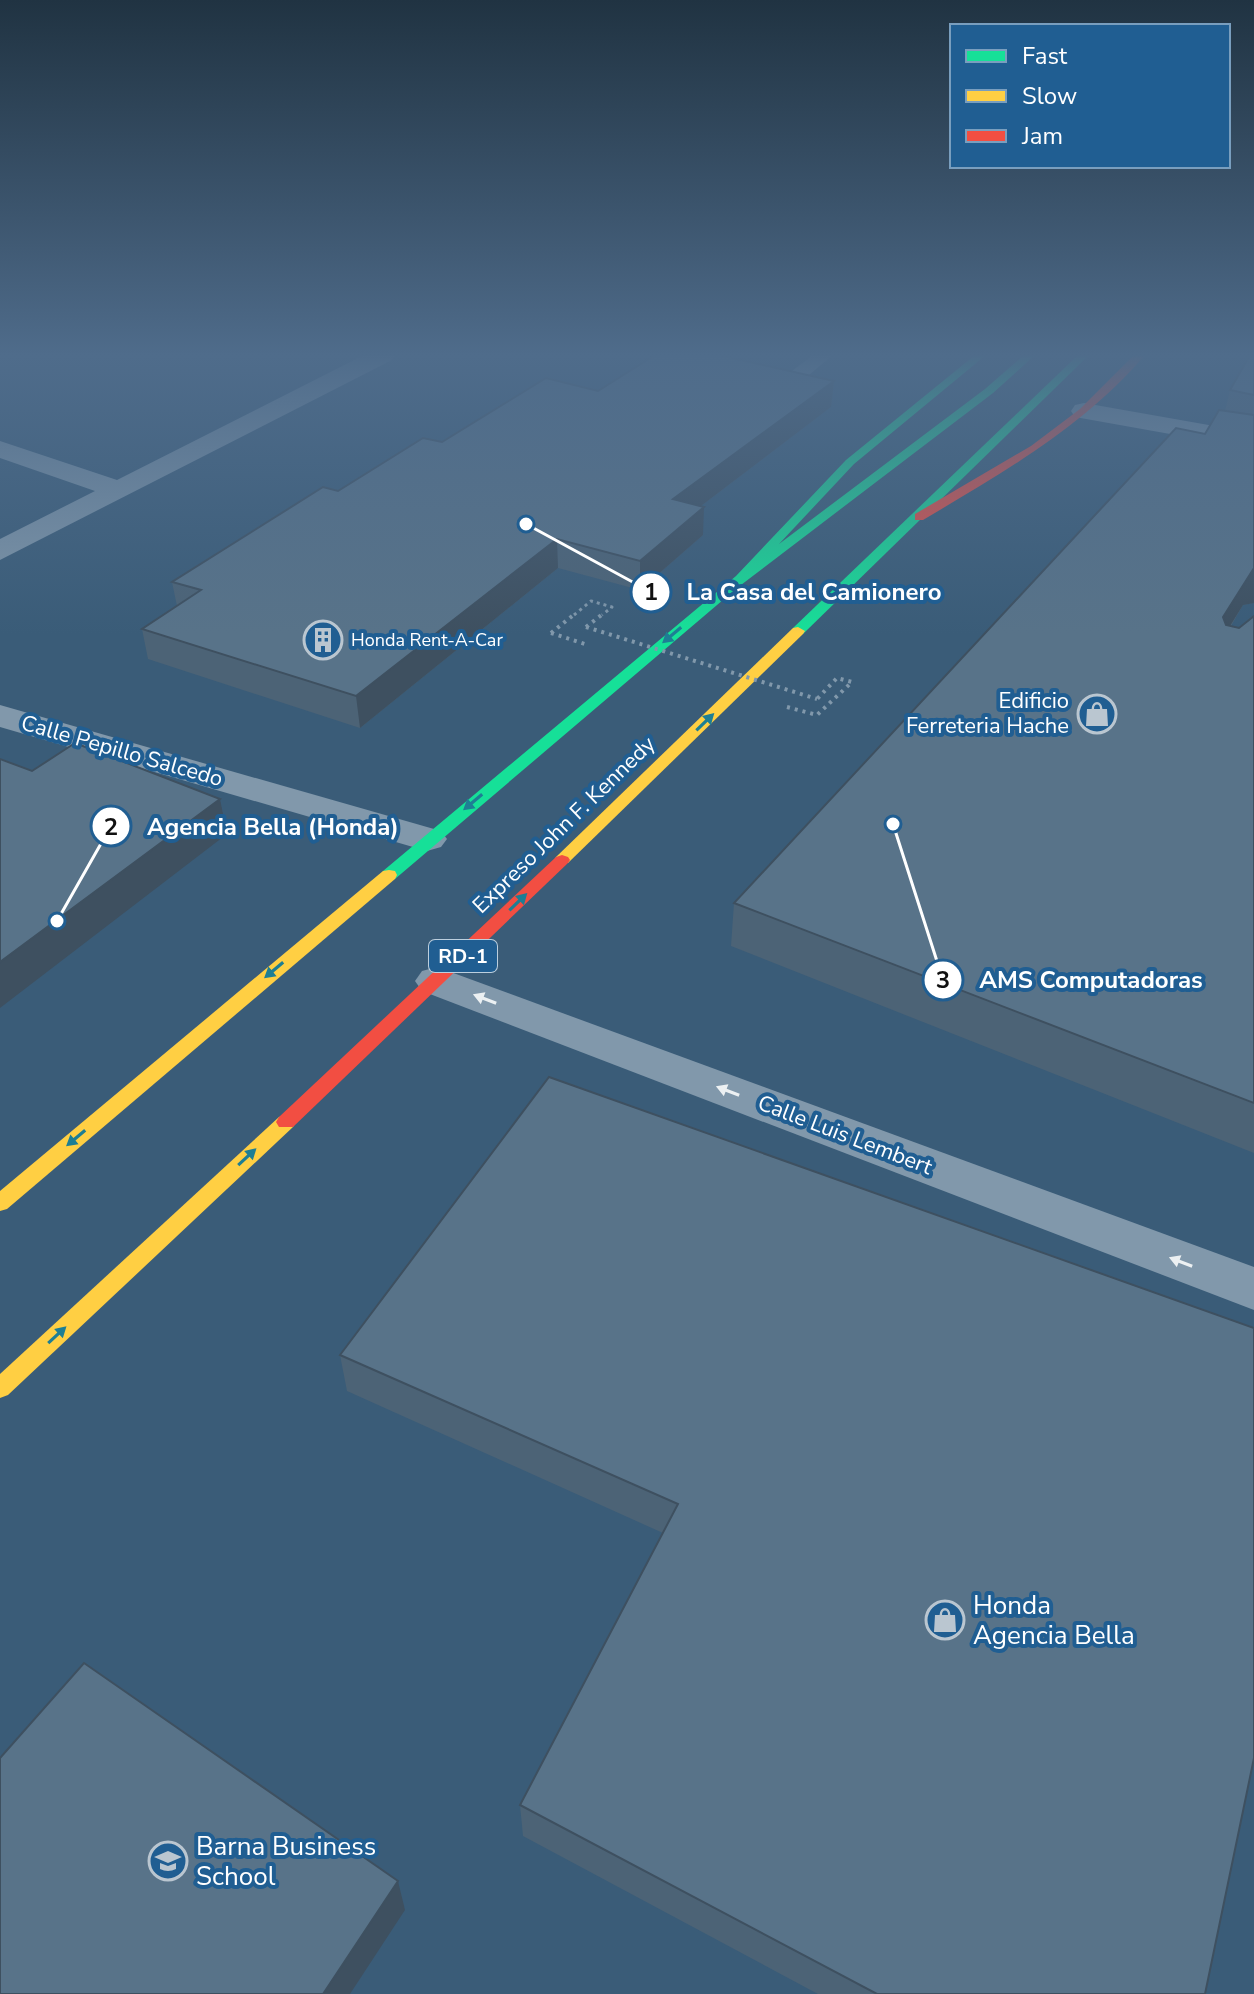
<svg xmlns="http://www.w3.org/2000/svg" width="1254" height="1994" font-family="'Nunito Sans',sans-serif">
<style>
.lines{fill:none;stroke-linecap:round;stroke-linejoin:round}
.path-far1{stroke:#8198ab;stroke-width:3;stroke-dasharray:3 4;stroke-linecap:butt}
.path{stroke:#8198ab;stroke-width:4;stroke-dasharray:3 5;stroke-linecap:butt}
.lane{fill:#8198ab;fill-rule:evenodd}
.street{fill:#8198ab;fill-rule:evenodd}
.fast{fill:#16e098;fill-rule:evenodd}
.slow{fill:#ffcf43;fill-rule:evenodd}
.jam{fill:#f24e42;fill-rule:evenodd}
.path-bridge{stroke:#8198ab;stroke-width:4;stroke-dasharray:3 5;stroke-linecap:butt}
.wall{fill:#4c6376}
.shaded-wall{fill:#3e5060}
.building{fill:#587389;stroke:#3e5060;stroke-width:2}
.oneway{fill:#1e7e94}
.oneway2{fill:#ecf0f2}
.labels{text-anchor:middle;dominant-baseline:central;stroke-width:8;stroke-linejoin:round;paint-order:stroke}
.far-poi-label{font-size:18px;fill:#fff;stroke:#205e92;text-anchor:start}
.shield{fill:#205e92;stroke:#bccfde;stroke-width:2}
.shield-label{font-size:20px;font-weight:bold;fill:#fff}
.poi-label{font-size:22px;fill:#fff;stroke:#205e92;text-anchor:end}
.street-label{font-size:22px;fill:#fff;stroke:#205e92}
.near-poi-label{font-size:26px;fill:#fff;stroke:#205e92;text-anchor:start}
.leader{fill:none;stroke:#fff;stroke-width:3}
.callout-dot{fill:#fff;stroke:#205e92;stroke-width:3}
.mark-label{font-size:24px;text-anchor:middle;font-weight:bold;fill:#111}
.callout-label{font-size:24px;text-anchor:middle;font-weight:bold;fill:#fff;stroke:#205e92;stroke-width:8;stroke-linejoin:round;paint-order:stroke}
</style>
<rect width="100%" height="100%" fill="#3a5c78"/>
<g class="lines">
<path class="path-far1" d="M 574,615 L 591,601 L 612,607 L 602,615"/>
<g class="path">
<path d="M 586,627 L 604,613"/>
<path d="M 551,633 L 576,613"/>
<path d="M 551,633 L 588,645"/>
<path d="M 787,707 L 817,715 L 852,682 L 837,678 L 817,699"/>
</g>
<path class="lane" d="M 813,355 L 833,355 L 804,379 L 792,379 L 792,371 Z"/>
<g class="street">
<path d="M 364,355 L 395,355 L 392,360 L 0,560 L 0,539 L 95,491 L 0,458 L 0,441 L 117,480 Z"/>
<path d="M 1084,403 L 1254,433 L 1254,449 L 1075,417 L 1071,411 L 1075,405 Z"/>
<path d="M 0,705 L 441,831 L 447,839 L 441,847 L 427,851 L 413,847 L 0,727 Z"/>
<path d="M 437,967 L 1254,1267 L 1254,1310 L 422,991 L 415,981 L 422,971 Z"/>
</g>
<g class="fast">
<path d="M 975,355 L 986,355 L 854,464 L 779,544 L 985,389 L 1024,355 L 1035,355 L 993,393 L 737,588 L 395,879 L 383,879 L 381,875 L 383,871 L 736,576 L 846,460 Z"/>
<path d="M 1078,355 L 1089,355 L 803,634 L 793,634 L 793,628 Z"/>
</g>
<g class="slow">
<path d="M 798,627 L 805,631 L 803,634 L 568,863 L 556,863 L 554,860 L 556,857 L 793,628 Z"/>
<path d="M 389,870 L 395,871 L 397,875 L 395,879 L 7,1209 L 0,1211 L 0,1191 L 383,871 Z"/>
<path d="M 286,1115 L 293,1117 L 296,1122 L 293,1127 L 8,1395 L 0,1398 L 0,1374 L 279,1117 Z"/>
</g>
<g class="jam">
<path d="M 1134,355 L 1145,355 C 1083,427 1004,472 923,520 L 915,520 L 915,514 L 1031,446 L 1080,409 Z"/>
<path d="M 562,855 L 568,857 L 570,860 L 568,863 L 293,1127 L 279,1127 L 276,1122 L 279,1117 L 556,857 Z"/>
</g>
<path class="path-bridge" d="M 586,627 L 817,699"/>
</g>
<g class="wall">
<path d="M 1254,355 L 1254,603 L 1243,605 L 1231,626 L 1239,628 L 1254,616 L 1254,1153 L 731,946 L 734,903 L 1205,434 L 1225,411 L 1230,390 Z"/>
<path d="M 834,381 L 831,407 L 701,506 L 703,535 L 640,590 L 558,568 L 360,728 L 148,659 L 142,629 L 177,606 L 172,582 L 338,491 L 442,442 L 598,391 Z"/>
<path d="M 549,1077 L 1205,1994 L 818,1994 L 523,1836 L 520,1805 L 663,1533 L 347,1391 L 340,1355 Z"/>
</g>
<g class="shaded-wall">
<path d="M 834,381 L 831,407 L 672,528 L 673,499 Z"/>
<path d="M 704,507 L 703,535 L 640,590 L 640,561 Z"/>
<path d="M 557,539 L 558,568 L 360,728 L 356,696 Z"/>
<path d="M 1254,568 L 1254,603 L 1243,605 L 1212,655 L 1223,617 Z"/>
<path d="M 220,799 L 227,834 L 0,1008 L 0,962 Z"/>
<path d="M 398,1881 L 405,1910 L 350,1994 L 323,1994 Z"/>
</g>
<g class="building">
<path d="M 655,355 L 719,355 L 834,381 L 673,499 L 704,507 L 640,561 L 557,539 L 356,696 L 142,629 L 201,590 L 172,582 L 323,487 L 338,491 L 423,438 L 442,442 L 546,378 L 598,391 Z"/>
<path d="M 1250,355 L 1254,355 L 1254,395 L 1230,390 Z"/>
<path d="M 1219,410 L 1254,415 L 1254,568 L 1223,617 L 1226,625 L 1239,628 L 1254,616 L 1254,1103 L 734,903 L 1176,428 L 1205,434 Z"/>
<path d="M 75,743 L 220,799 L 0,962 L 0,759 L 32,771 Z"/>
<path d="M 549,1077 L 1254,1328 L 1254,1758 L 1205,1994 L 877,1994 L 520,1805 L 678,1504 L 340,1355 Z"/>
<path d="M 84,1663 L 398,1881 L 323,1994 L 0,1994 L 0,1758 Z"/>
</g>
<defs><path id="oneway-solid" d="M-6-.8H1V-3.2L6.5 0L1 3.2V.8H-6Z" transform="scale(2)"/></defs>
<g class="oneway">
<use href="#oneway-solid" transform="translate(672 635) rotate(140)"/>
<use href="#oneway-solid" transform="translate(705 722) rotate(-44)"/>
<use href="#oneway-solid" transform="translate(473 802) rotate(140)"/>
<use href="#oneway-solid" transform="translate(518 902) rotate(-44)"/>
<use href="#oneway-solid" transform="translate(274 970) rotate(140)"/>
<use href="#oneway-solid" transform="translate(76 1138) rotate(140)"/>
<use href="#oneway-solid" transform="translate(247 1157) rotate(-43)"/>
<use href="#oneway-solid" transform="translate(57 1335) rotate(-43)"/>
</g>
<g class="oneway2">
<use href="#oneway-solid" transform="translate(485 999) rotate(-159)"/>
<use href="#oneway-solid" transform="translate(728 1091) rotate(-159)"/>
<use href="#oneway-solid" transform="translate(1181 1262) rotate(-159)"/>
</g>
<linearGradient id="sky" x2="0" y2="1"><stop stop-color="#203342"/><stop offset="0.56" stop-color="#4f6c8b"/><stop offset="1" stop-color="#4f6c8b" stop-opacity="0"/></linearGradient>
<rect width="1254" height="634" fill="url(#sky)"/>
<defs>
<g id="building-ring" transform="scale(2)"><circle r="9.5" fill="#205e92" stroke="#bac6d0" stroke-width="1.5"/><path d="M-4-6H4V6H1V3H-1V6H-4ZM-2.5-4.3h1.7v1.8h-1.7ZM.8-4.3h1.7v1.8H.8ZM-2.5-1h1.7V.8h-1.7ZM.8-1h1.7V.8H.8Z" fill="#bac6d0"/></g>
<g id="shop-ring" transform="scale(2)"><circle r="9.5" fill="#205e92" stroke="#bac6d0" stroke-width="1.5"/><path d="M-5-2.5h2.3a2.7 3.5 0 0 1 5.4 0H5L5.5 6h-11ZM-1.5-2.5h3a1.5 2.3 0 0 0-3 0Z" fill="#bac6d0"/></g>
<g id="university-ring" transform="scale(2)"><circle r="9.5" fill="#205e92" stroke="#bac6d0" stroke-width="1.5"/><path d="M0-5L7-2L0 1L-7-2ZM-4 1L0 2.5L4 1V4Q0 6-4 4Z" fill="#bac6d0"/></g>
</defs>
<g fill-rule="evenodd">
<use href="#building-ring" x="323" y="640"/>
<use href="#shop-ring" x="1097" y="714"/>
<use href="#shop-ring" x="945" y="1620"/>
<use href="#university-ring" x="168" y="1861"/>
</g>
<g class="labels">
<g class="far-poi-label">
<text x="351" y="640">Honda Rent-A-Car</text>
</g>
<rect class="shield" x="429" y="940" width="68" height="32" rx="6"/>
<g class="shield-label">
<text x="463" y="956">RD-1</text>
</g>
<g class="poi-label">
<text x="1069" y="701">Edificio<tspan x="1069" dy="25">Ferreteria Hache</tspan></text>
</g>
<g class="street-label">
<text transform="translate(122 751) rotate(16)">Calle Pepillo Salcedo</text>
<text transform="translate(564 825) rotate(-44)">Expreso John F. Kennedy</text>
<text transform="translate(845 1135) rotate(21)">Calle Luis Lembert</text>
</g>
<g class="near-poi-label">
<text x="973" y="1605">Honda<tspan x="973" dy="30">Agencia Bella</tspan></text>
<text x="196" y="1846">Barna Business<tspan x="196" dy="30">School</tspan></text>
</g>
</g>
<path class="leader" d="M526 524L651 592M57 921L111 826M893 824L943 980"/>
<g class="callout-dot">
<circle cx="526" cy="524" r="8"/>
<circle cx="57" cy="921" r="8"/>
<circle cx="893" cy="824" r="8"/>
<circle cx="651" cy="592" r="20"/>
<circle cx="111" cy="826" r="20"/>
<circle cx="943" cy="980" r="20"/>
</g>
<g class="mark-label">
<text x="651" y="600">1</text>
<text x="111" y="835">2</text>
<text x="943" y="988">3</text>
</g>
<g class="callout-label">
<text x="814" y="600">La Casa del Camionero</text>
<text x="273" y="835">Agencia Bella (Honda)</text>
<text x="1091" y="988">AMS Computadoras</text>
</g>
<rect x="950" y="24" width="280" height="144" fill="#205e92" stroke="#799ebe" stroke-width="2"/>
<rect x="966" y="50" width="40" height="12" fill="#16e098" stroke="#799ebe" stroke-width="2"/>
<text x="1022" y="64" font-size="24" fill="#ffffff">Fast</text>
<rect x="966" y="90" width="40" height="12" fill="#ffcf43" stroke="#799ebe" stroke-width="2"/>
<text x="1022" y="104" font-size="24" fill="#ffffff">Slow</text>
<rect x="966" y="130" width="40" height="12" fill="#f24e42" stroke="#799ebe" stroke-width="2"/>
<text x="1022" y="144" font-size="24" fill="#ffffff">Jam</text>
</svg>
